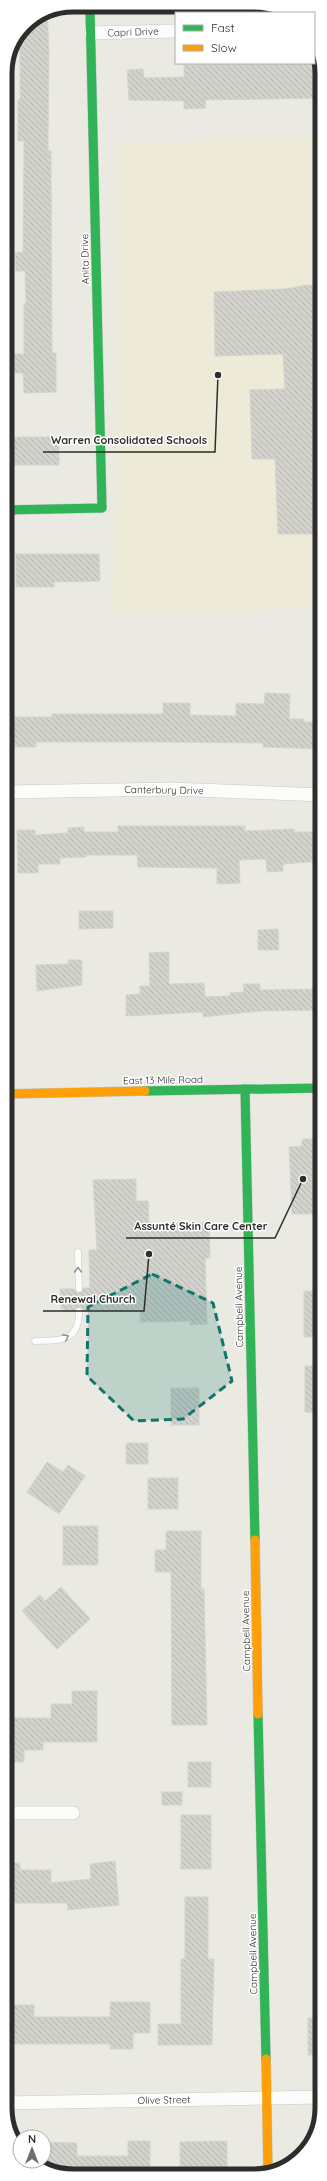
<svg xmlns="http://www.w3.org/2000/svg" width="327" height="2181" font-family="Quicksand,sans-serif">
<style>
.education{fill:#edebd7}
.building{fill:url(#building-back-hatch);stroke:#d5d4ce}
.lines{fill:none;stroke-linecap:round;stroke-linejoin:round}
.lane-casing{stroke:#c8c8c7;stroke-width:7}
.street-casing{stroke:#c8c8c7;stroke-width:14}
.fast-casing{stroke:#c8c8c7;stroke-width:10}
.slow-casing{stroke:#c8c8c7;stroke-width:10}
.lane{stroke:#fcfcfb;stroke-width:6}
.street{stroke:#fcfcfb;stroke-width:13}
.fast{stroke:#30b455;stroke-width:9}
.slow{stroke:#ff9f0a;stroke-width:9}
.oneway{stroke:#949494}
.marked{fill:#0f766e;fill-opacity:0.2;stroke:#0f766e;stroke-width:3;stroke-dasharray:8 5;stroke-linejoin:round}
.labels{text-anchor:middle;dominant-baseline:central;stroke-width:3;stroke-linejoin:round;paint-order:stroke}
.street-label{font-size:10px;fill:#2d2d2d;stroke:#fff}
.rim{fill:none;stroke:#2d2d2d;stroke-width:5}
.leader{fill:none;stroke:#2d2d2d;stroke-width:1.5}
.callout-dot{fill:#2d2d2d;stroke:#fff;stroke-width:1.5}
.callout-label{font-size:11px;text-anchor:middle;font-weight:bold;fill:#2d2d2d;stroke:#fff;stroke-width:3;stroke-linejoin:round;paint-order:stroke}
</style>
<defs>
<pattern id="building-back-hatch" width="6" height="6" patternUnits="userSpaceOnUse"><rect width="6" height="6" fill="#d3d2cd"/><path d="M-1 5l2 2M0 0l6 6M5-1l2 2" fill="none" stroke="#b5b5b0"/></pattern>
</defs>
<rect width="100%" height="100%" fill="#eae9e2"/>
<path class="education" d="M 322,139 L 322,609 L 114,613 L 116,142 Z"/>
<g class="building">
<path d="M 47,10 L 49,50 L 48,151 L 51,151 L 52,353 L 56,353 L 56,392 L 24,393 L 23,373 L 14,373 L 14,354 L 24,354 L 24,304 L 26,304 L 25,271 L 16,271 L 15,253 L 23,252 L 24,141 L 18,141 L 18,100 L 20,100 L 20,42 L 13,42 L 25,25 Z"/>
<path d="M 320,63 L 322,68 L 322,98 L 205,100 L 206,108 L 184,109 L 184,101 L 129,100 L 127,70 L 143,69 L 144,78 L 184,77 L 184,65 Z"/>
<path d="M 307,285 L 322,285 L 322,534 L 278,534 L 275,459 L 252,459 L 250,390 L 285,389 L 283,354 L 215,356 L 214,292 L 284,289 Z"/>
<path d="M 20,437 L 59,437 L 59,465 L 5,465 L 5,438 Z"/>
<path d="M 16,554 L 99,554 L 100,581 L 54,582 L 54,587 L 16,587 Z"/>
<path d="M 265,693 L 290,694 L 289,719 L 304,719 L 304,722 L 322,722 L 322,749 L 263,747 L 263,743 L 163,742 L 36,742 L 36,747 L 5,747 L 5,717 L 52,717 L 52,714 L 163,714 L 163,703 L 190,703 L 190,715 L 236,716 L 236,703 L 264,704 Z"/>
<path d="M 118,826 L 245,826 L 245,831 L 294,829 L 294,832 L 322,832 L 322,861 L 283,864 L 283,871 L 267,872 L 266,859 L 239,860 L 240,883 L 217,884 L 217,868 L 138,867 L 137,855 L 86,855 L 86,857 L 60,858 L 60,864 L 38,864 L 38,873 L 18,873 L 17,830 L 35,830 L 35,835 L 68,833 L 68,828 L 84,827 L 84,832 L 118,832 Z"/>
<path d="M 79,911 L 113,911 L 113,928 L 79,929 Z"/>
<path d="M 278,929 L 279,950 L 258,950 L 258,930 Z"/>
<path d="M 169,952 L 169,984 L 204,983 L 205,997 L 230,996 L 230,993 L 244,992 L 243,984 L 260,984 L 260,990 L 322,989 L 322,1010 L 260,1011 L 203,1017 L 203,1012 L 126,1016 L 126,995 L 140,994 L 140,986 L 150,986 L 149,953 Z"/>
<path d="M 68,960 L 82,960 L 82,985 L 37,991 L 36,965 L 69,964 Z"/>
<path d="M 302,1139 L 321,1139 L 322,1214 L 292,1214 L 289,1147 L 302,1146 Z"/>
<path d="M 136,1179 L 136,1201 L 148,1201 L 149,1224 L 209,1223 L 210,1258 L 205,1258 L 207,1324 L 190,1325 L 190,1321 L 140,1322 L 140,1310 L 83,1311 L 79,1307 L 74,1311 L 64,1311 L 64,1309 L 61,1309 L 60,1289 L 74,1289 L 79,1293 L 83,1288 L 90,1288 L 89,1250 L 97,1250 L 93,1180 Z"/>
<rect x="304" y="1291" width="18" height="46"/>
<path d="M 305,1366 L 322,1366 L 322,1413 L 305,1412 Z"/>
<rect x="171" y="1388" width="28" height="37"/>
<rect x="126" y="1443" width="22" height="21"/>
<path d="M 47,1462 L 63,1472 L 68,1465 L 85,1476 L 59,1514 L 27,1492 Z"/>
<rect x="148" y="1478" width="30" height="31"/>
<rect x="63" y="1526" width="35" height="39"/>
<path d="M 166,1531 L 201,1531 L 201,1589 L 204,1589 L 207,1725 L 172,1725 L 171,1572 L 155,1572 L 155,1550 L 166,1550 Z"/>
<path d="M 61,1587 L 90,1619 L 57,1649 L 22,1611 L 40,1595 L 45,1601 Z"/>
<path d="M 72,1691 L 97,1691 L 97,1742 L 43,1742 L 43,1750 L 24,1750 L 24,1762 L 5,1762 L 5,1718 L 51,1718 L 51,1704 L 72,1704 Z"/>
<rect x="188" y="1762" width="23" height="25"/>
<rect x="162" y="1792" width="20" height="13"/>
<rect x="181" y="1815" width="30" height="54"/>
<path d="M 115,1861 L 119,1905 L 68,1910 L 67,1903 L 5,1903 L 5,1863 L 20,1863 L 20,1870 L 51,1870 L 51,1883 L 91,1879 L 90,1864 Z"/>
<path d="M 185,1897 L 208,1897 L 208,1959 L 214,1959 L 212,2045 L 158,2045 L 158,2024 L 181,2024 L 181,1959 L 185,1959 Z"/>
<path d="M 110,2002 L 150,2002 L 150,2033 L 133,2033 L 133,2049 L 110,2049 L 110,2044 L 5,2044 L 5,2005 L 34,2005 L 34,2017 L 110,2017 Z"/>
<rect x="308" y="2018" width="14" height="37"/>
<path d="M 128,2141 L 150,2141 L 150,2175 L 55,2174 L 44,2167 L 44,2142 L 77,2143 L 77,2156 L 128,2156 Z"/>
<path d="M 227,2141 L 227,2176 L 180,2174 L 180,2142 Z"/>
</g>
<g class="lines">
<g class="lane-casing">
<g id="lane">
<path d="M 78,1252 L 79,1289"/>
<path d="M 35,1341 C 60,1340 79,1343 79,1311"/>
</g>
</g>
<g class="street-casing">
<g id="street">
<path d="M 91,33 L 176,31"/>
<path d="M 5,792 L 171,789 L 322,795"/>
<path d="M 5,1813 L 73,1813"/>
<path d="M 5,2103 L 322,2097"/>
</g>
</g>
<g class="fast-casing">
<g id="fast">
<path d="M 5,510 L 102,508 L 90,10"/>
<path d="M 245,1089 L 255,1540"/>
<path d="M 145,1091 L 322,1088"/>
<path d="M 258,1714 L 266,2059"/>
</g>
</g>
<g class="slow-casing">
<g id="slow">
<path d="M 5,1094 L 145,1091"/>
<path d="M 255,1540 L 258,1714"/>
<path d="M 266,2059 L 268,2172"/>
</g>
</g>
<use href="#lane" class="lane"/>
<use href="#street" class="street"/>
<use href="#fast" class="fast"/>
<use href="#slow" class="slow"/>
</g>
<defs><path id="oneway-chevron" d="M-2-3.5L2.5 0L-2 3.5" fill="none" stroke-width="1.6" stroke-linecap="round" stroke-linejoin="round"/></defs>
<g class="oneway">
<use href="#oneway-chevron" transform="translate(78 1270) rotate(-91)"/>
<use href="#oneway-chevron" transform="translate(66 1337) rotate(-28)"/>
</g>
<path class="marked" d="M 152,1274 L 213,1303 L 232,1381 L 183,1419 L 134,1421 L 87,1376 L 88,1307 Z"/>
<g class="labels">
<g class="street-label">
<text transform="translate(133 32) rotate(-2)">Capri Drive</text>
<text transform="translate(85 259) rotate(-91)">Anita Drive</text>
<text transform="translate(164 790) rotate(1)">Canterbury Drive</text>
<text transform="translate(163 1080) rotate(-1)">East 13 Mile Road</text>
<text transform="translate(239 1307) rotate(-91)">Campbell Avenue</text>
<text transform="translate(246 1631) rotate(-91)">Campbell Avenue</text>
<text transform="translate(253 1954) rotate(-91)">Campbell Avenue</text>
<text transform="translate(164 2100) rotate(-1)">Olive Street</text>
</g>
</g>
<path d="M0 0H327V2181H0ZM73 12H254A61 61 0 0 1 315 73V2108A61 61 0 0 1 254 2169H73A61 61 0 0 1 12 2108V73A61 61 0 0 1 73 12Z" fill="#fff" fill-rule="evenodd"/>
<path class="rim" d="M73 12H254A61 61 0 0 1 315 73V2108A61 61 0 0 1 254 2169H73A61 61 0 0 1 12 2108V73A61 61 0 0 1 73 12Z"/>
<path class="leader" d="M218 375L215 452H43M303 1179L275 1238H126M149 1254L144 1311H43"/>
<g class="callout-dot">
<circle cx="218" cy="375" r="4"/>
<circle cx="303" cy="1179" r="4"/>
<circle cx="149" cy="1254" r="4"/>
</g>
<g class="callout-label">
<text x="129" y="444">Warren Consolidated Schools</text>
<text x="201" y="1230">Assunté Skin Care Center</text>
<text x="93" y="1303">Renewal Church</text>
</g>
<rect x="175" y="12" width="140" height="52" fill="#ffffff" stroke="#ababab"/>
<rect x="183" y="25" width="20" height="6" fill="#30b455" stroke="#ababab"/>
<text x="211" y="32" font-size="12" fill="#2d2d2d">Fast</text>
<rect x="183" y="45" width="20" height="6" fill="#ff9f0a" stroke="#ababab"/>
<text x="211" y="52" font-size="12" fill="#2d2d2d">Slow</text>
<g transform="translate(32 2149)"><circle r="19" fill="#ffffff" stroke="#ababab"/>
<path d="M0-3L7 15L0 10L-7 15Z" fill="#6f6f6c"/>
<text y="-6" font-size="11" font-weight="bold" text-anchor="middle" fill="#2d2d2d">N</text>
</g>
</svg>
